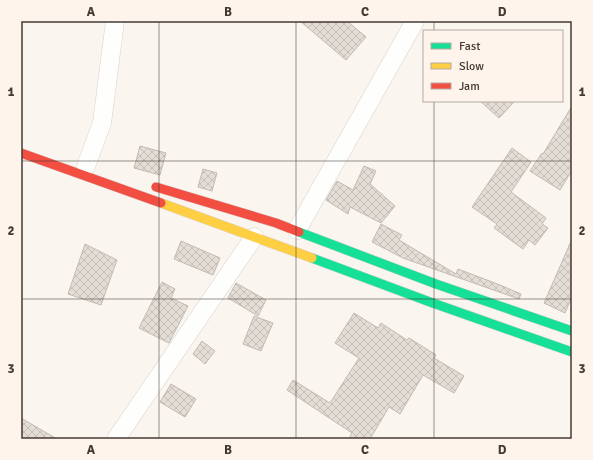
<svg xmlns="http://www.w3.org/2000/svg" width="593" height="460" font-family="Signika,sans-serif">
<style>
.building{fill:url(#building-cross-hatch);stroke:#c1b9b4}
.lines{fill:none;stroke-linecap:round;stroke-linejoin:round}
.street-casing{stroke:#d8d0cb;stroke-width:19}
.fast-casing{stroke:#d8d0cb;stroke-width:10}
.slow-casing{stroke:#d8d0cb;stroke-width:10}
.jam-casing{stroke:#d8d0cb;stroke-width:10}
.street{stroke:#fefefd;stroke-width:18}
.fast{stroke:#16e098;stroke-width:9}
.slow{stroke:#ffcf43;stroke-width:9}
.jam{stroke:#f24e42;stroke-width:9}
.grid{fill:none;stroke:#443a33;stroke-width:1;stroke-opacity:0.55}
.neatline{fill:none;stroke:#443a33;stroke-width:1.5}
.grid-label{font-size:13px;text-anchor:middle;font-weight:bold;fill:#443a33}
</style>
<defs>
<pattern id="building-cross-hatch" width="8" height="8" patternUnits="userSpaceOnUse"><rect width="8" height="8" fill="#e4ddd6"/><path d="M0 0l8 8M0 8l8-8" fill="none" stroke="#c5beb8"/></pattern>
</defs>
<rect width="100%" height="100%" fill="#fbf5f0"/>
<g class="building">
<path d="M 300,21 L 347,21 L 366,37 L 346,60 Z"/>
<path d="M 480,101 L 515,101 L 499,118 Z"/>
<path d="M 572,106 L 572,170 L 560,190 L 530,171 L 542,153 L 543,154 Z"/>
<path d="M 140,146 L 166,153 L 160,175 L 134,168 Z"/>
<path d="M 512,148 L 531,162 L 511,192 L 546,218 L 542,224 L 548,228 L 535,245 L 529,240 L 523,249 L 494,228 L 497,224 L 472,207 Z"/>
<path d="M 364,166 L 376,171 L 370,184 L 395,206 L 381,223 L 350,207 L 348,214 L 326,200 L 337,181 L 353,190 Z"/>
<path d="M 203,169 L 217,173 L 212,191 L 198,187 Z"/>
<path d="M 381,224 L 402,235 L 399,240 L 456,274 L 458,269 L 500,285 L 521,294 L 519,299 L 403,258 L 372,242 Z"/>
<path d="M 572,239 L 572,296 L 565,313 L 544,303 Z"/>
<path d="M 181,241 L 220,258 L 213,275 L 174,259 Z"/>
<path d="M 85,244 L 117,260 L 101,305 L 68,294 Z"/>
<path d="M 162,282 L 175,289 L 171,298 L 188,306 L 169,343 L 139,328 Z"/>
<path d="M 236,283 L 266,300 L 258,316 L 228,298 Z"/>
<path d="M 354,313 L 378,328 L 381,323 L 407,340 L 409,338 L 436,355 L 434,358 L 464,376 L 454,393 L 423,375 L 400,414 L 389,407 L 370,439 L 349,439 L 352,433 L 287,390 L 293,380 L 330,403 L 359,358 L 335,343 Z"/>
<path d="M 254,316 L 273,323 L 261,351 L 243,344 Z"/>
<path d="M 202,341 L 215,351 L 205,364 L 193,354 Z"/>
<path d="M 171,384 L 196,399 L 185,417 L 160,402 Z"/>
<path d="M 21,418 L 57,439 L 21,439 Z"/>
</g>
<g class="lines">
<g class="street-casing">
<g id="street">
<path d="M 86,166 L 102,123 L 115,21"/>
<path d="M 297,230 L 415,21"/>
<path d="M 116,439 L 254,237"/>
</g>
</g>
<g class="fast-casing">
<g id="fast">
<path d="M 299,232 L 436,284 L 572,331"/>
<path d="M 312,258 L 430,302 L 572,352"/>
</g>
</g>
<g class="slow-casing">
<path id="slow" d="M 161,203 L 312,258"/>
</g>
<g class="jam-casing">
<g id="jam">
<path d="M 21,153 L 161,203"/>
<path d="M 156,187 L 276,223 L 299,232"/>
</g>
</g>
<use href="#street" class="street"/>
<use href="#fast" class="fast"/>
<use href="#slow" class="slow"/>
<use href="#jam" class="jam"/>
</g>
<path class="grid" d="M 159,21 L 159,439M 296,21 L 296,439M 434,21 L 434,31M 434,101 L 434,439M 21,161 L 572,161M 21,299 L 572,299"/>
<rect width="593" height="460" fill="none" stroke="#fff4ec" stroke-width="44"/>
<rect x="423" y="30" width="140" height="72" fill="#fff4ec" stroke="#b4aaa2"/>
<rect x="431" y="43" width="20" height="6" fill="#16e098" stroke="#b4aaa2"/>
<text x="459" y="50" font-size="12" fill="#443a33">Fast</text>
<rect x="431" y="63" width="20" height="6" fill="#ffcf43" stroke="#b4aaa2"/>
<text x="459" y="70" font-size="12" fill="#443a33">Slow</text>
<rect x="431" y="83" width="20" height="6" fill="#f24e42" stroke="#b4aaa2"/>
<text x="459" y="90" font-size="12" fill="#443a33">Jam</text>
<rect x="22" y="22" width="549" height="416" class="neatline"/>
<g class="grid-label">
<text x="91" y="16">A</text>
<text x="228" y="16">B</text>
<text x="365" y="16">C</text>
<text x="502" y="16">D</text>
<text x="11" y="96">1</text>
<text x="582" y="96">1</text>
<text x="11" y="235">2</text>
<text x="582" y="235">2</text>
<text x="11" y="373">3</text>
<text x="582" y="373">3</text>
<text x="91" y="454">A</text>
<text x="228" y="454">B</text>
<text x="365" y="454">C</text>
<text x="502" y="454">D</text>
</g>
</svg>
